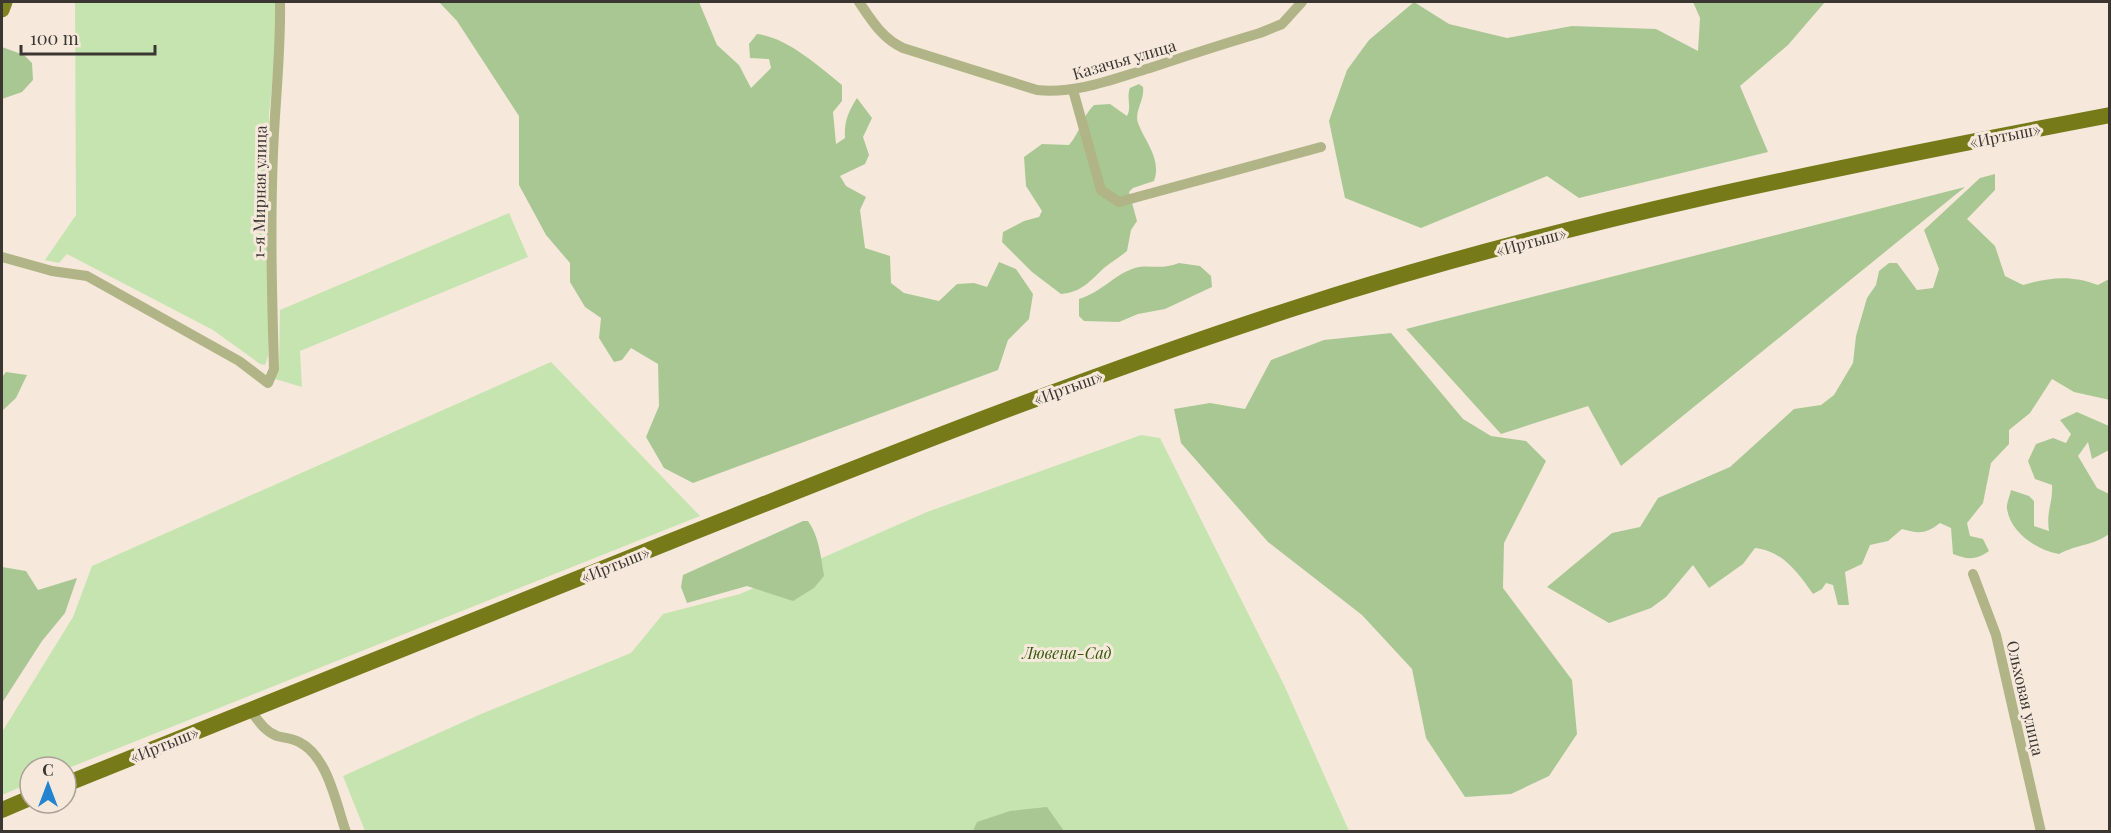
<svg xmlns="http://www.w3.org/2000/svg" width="2111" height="833" font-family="'Playfair Display',serif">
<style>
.green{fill:#c6e4af}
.forest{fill:#a9c793}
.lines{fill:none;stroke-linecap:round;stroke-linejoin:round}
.minor{stroke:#b0b486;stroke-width:10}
.primary{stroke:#7f8320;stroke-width:15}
.trunk{stroke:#767a18;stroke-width:16}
.labels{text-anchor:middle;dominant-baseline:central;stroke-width:6;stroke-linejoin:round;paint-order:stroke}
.street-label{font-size:16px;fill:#3b3631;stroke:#f6e9dc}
.park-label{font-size:16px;font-style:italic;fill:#34570a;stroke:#f6e9dc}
</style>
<rect width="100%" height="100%" fill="#f6e9dc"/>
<g class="green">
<path d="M 75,2 L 276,2 L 277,37 L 269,115 L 268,356 L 265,365 L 260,364 L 213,330 L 67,254 L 59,263 L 45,260 L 76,215 Z"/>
<path d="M 509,213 L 528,257 L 300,351 L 302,387 L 275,379 L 279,369 L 280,310 Z"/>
<path d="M 551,362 L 700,516 L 66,769 L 66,767 L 30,767 L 30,783 L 2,795 L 2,732 L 73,617 L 92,566 Z"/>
<path d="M 1141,435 L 1160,438 L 1285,687 L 1349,831 L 365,831 L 343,776 L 481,714 L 631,653 L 663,614 L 740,594 L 927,512 Z"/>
</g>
<g class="forest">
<path d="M 439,2 L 699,2 L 717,45 L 739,65 L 751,88 L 771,68 L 769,59 L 750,58 L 749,44 L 757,34 C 788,38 818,66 842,85 L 842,101 L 833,112 L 836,144 L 845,138 C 844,122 848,112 857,98 L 872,118 L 863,137 L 869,155 L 865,164 L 840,176 L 846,186 L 866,197 L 860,210 L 865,248 L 890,256 L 891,283 L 904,293 L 939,301 L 957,284 L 974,283 L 987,287 L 999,262 L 1016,269 L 1033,294 L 1029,319 L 1008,340 L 998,370 L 693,483 L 664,468 L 646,437 L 659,406 L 658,364 L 631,348 L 622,360 L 614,362 L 599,338 L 601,318 L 585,307 L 570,282 L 570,263 L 546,235 L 519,185 L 519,116 L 457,21 Z"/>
<path d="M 1414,2 L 1449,24 L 1507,38 L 1572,26 L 1656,29 L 1698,51 L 1700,18 L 1693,2 L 1825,2 L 1788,45 L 1740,86 L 1768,152 L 1579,198 L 1547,176 L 1421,228 L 1345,198 L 1329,121 L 1347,70 L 1369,40 Z"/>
<path d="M 2,47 L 24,55 L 32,63 L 33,80 L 22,92 L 2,99 Z"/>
<path d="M 1139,84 L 1143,87 C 1145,100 1134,111 1138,123 C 1145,142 1162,159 1154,181 L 1133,188 L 1129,192 L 1137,221 L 1131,230 L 1127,251 C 1120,257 1111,262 1104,268 C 1089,282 1082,292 1061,294 L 1032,272 L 1002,242 L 1003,232 L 1024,221 L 1039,217 L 1042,211 L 1026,186 L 1024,157 L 1042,144 L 1069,145 C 1080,133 1082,116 1094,105 L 1110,104 L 1127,116 C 1132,107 1126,97 1130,88 Z"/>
<path d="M 1995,174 L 1995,190 L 1967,219 L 1995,246 L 2005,276 L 2023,285 C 2050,277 2072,275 2098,285 L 2109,279 L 2110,400 L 2074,392 L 2052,379 L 2030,413 L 2009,430 L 2009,444 L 1991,463 L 1983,503 L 1967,523 L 1970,536 L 1983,539 L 1989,551 C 1976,560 1968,560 1953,554 L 1951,528 L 1940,523 C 1926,534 1919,534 1902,529 L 1888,541 L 1870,545 L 1862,564 L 1845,572 L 1849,605 L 1838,605 L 1833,585 L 1826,583 L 1822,589 L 1813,594 C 1798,573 1783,551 1755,548 L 1743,564 L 1709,588 L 1693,565 L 1666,597 L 1651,608 L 1609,623 L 1547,587 L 1612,533 L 1640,527 L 1658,498 L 1730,467 L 1794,409 L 1821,405 L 1834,395 L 1853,363 L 1856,336 L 1867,298 L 1876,285 L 1879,271 L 1889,263 L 1897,263 L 1917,290 L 1933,288 L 1939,269 L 1924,230 L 1980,178 Z"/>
<path d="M 1965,187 L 1621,466 L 1588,406 L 1501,434 L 1406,329 Z"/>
<path d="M 1179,263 L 1200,266 L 1211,276 L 1212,287 L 1165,309 L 1138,314 L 1119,322 L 1084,321 L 1079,316 L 1079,299 C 1100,293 1113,276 1132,269 C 1147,263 1159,271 1179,263 Z"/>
<path d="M 1391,333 L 1463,419 L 1491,436 L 1526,441 L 1546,461 L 1504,543 L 1503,588 L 1572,680 L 1577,734 L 1549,776 L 1511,794 L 1465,797 L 1426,738 L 1412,669 L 1362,615 L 1268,542 L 1181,443 L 1174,409 L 1210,403 L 1245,409 L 1271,360 L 1324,340 Z"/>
<path d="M 6,372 L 27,375 L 16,398 L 2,411 L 2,377 Z"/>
<path d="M 2077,412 L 2109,426 L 2109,450 L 2092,459 L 2088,442 L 2078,456 L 2097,488 L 2109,494 L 2109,534 C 2092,546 2078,544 2059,554 C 2038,550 2011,534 2007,509 C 2006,504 2010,496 2011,490 L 2029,496 L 2034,501 L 2034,526 L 2049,531 C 2046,510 2053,504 2052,485 L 2035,479 L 2028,461 L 2036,444 L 2053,438 L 2066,443 L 2071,434 L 2060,420 Z"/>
<path d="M 803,521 L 808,521 C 819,536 821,557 824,576 L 814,588 L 793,601 L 747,586 L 687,603 L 681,587 L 683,575 Z"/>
<path d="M 2,567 L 26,571 L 38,590 L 77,578 L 65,613 L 42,641 L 2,703 Z"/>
<path d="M 1047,807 L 1064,831 L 973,831 L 977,822 L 1010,811 Z"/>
</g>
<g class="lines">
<g class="minor">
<path d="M 859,2 C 872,21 882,38 903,48 L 1037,90 C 1077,94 1113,79 1150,68 C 1186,56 1223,44 1260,33 L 1282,24 L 1302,2"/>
<path d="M 1073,90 L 1101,190 L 1119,202 L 1321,147"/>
<path d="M 2,257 L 52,271 L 87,276 L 239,361 L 268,383 L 274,369 C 272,298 270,225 273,153 C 275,102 281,52 280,2"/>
<path d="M 1973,574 L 1996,635 L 2041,832"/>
<path d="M 250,710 C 258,720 264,731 277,736 C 284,738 292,738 299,742 C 328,756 336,804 346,832"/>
</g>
<path class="primary" d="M 2,10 L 5,2"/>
<g class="trunk">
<path d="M 66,784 C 267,703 468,623 669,542 C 877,459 1085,376 1298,307 C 1563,221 1837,167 2110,115"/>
<path d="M 2,810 L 30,798"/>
</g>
</g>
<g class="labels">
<g class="street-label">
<text transform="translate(1124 59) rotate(-16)">Казачья улица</text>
<text transform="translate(2005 135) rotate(-11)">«Иртыш»</text>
<text transform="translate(259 192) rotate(-89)">1-я Мирная улица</text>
<text transform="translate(1531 241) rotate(-15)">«Иртыш»</text>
<text transform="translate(1068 387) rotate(-20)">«Иртыш»</text>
<text transform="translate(615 564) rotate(-22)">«Иртыш»</text>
<text transform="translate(2026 698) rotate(77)">Ольховая улица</text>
<text transform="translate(164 744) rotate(-22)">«Иртыш»</text>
</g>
<g class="park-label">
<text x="1067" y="652">Лювена-Сад</text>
</g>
</g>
<rect width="2111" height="833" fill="none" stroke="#3b3631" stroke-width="6"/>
<g transform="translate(48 785)"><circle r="28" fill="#f6e9dc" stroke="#aba198" stroke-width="1.5"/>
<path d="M0-4.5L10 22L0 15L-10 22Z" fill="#2383cf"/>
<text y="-9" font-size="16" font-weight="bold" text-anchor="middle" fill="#3b3631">С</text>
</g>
<path d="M21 45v9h134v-9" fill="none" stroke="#3b3631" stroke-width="3"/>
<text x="30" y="45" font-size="18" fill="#3b3631" stroke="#f6e9dc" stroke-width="4.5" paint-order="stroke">100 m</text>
</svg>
